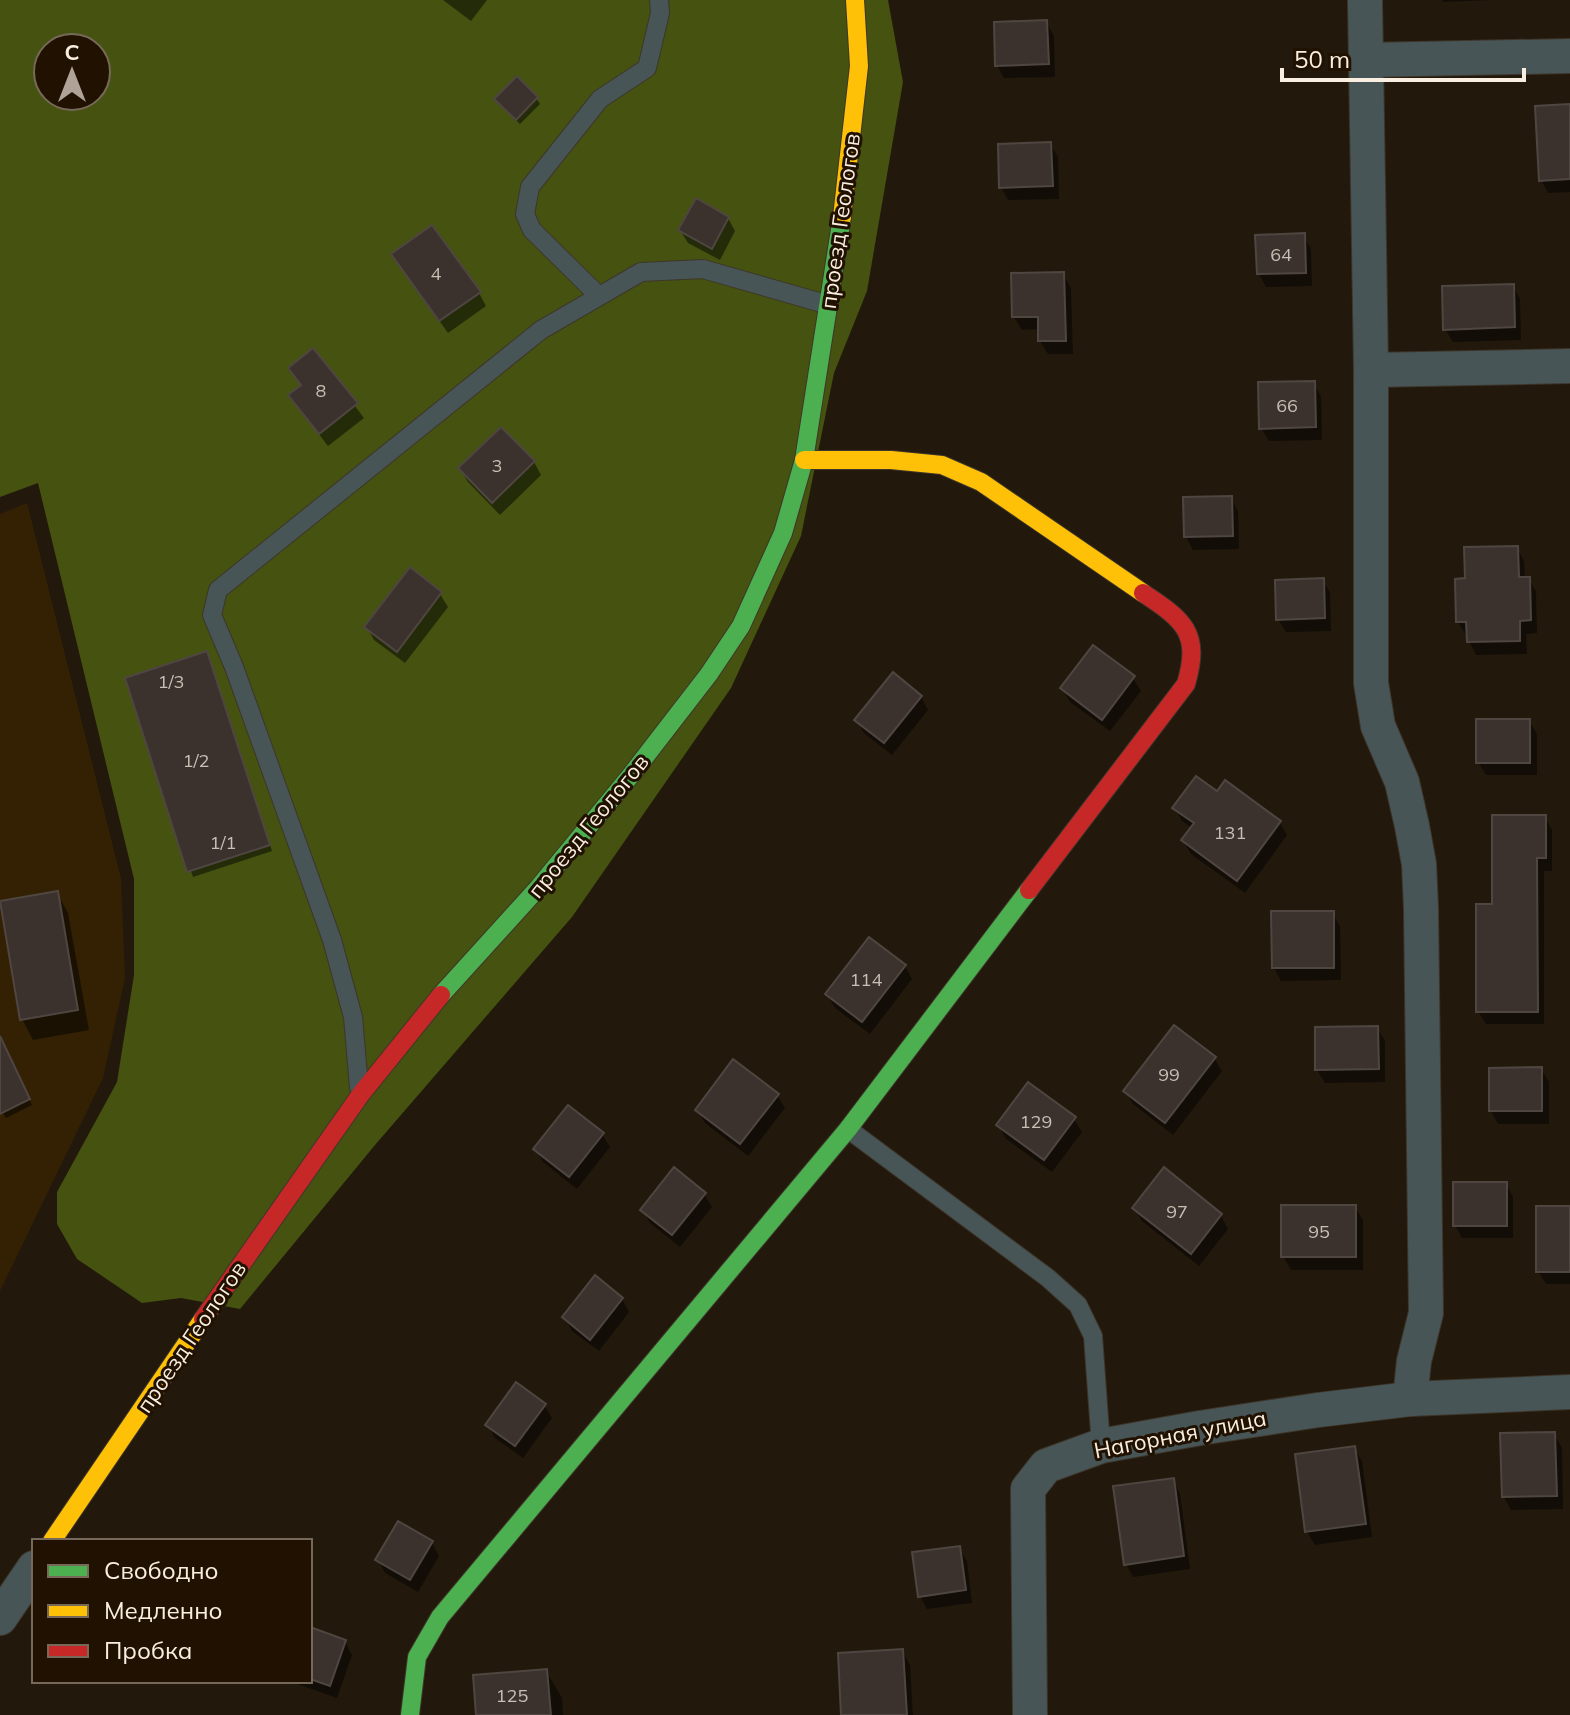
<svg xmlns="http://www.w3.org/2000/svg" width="1570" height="1715" font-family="Mulish,sans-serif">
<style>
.built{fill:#342104}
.forest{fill:#455210;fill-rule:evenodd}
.shadow{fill:#0007}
.building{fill:#3b322e;stroke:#4f4642;stroke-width:2}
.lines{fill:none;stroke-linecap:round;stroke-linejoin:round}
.lane-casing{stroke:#3e362b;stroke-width:20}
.street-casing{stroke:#3e362b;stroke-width:36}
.fast-casing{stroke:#3e362b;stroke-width:20}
.slow-casing{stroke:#3e362b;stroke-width:20}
.jam-casing{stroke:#3e362b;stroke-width:20}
.lane{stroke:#485557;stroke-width:18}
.street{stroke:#485557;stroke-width:34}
.fast{stroke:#4caf50;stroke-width:18}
.slow{stroke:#ffc107;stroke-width:18}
.jam{stroke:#c62828;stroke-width:18}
.labels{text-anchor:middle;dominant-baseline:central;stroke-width:6;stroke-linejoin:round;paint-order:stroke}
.number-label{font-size:18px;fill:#cabfb4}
.street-label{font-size:22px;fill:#f9eee0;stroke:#201100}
</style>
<rect width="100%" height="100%" fill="#22190c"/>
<path class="built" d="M 27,503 L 121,879 L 125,978 L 103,1078 L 0,1291 L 0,514 Z"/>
<path class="forest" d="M 0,0 L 888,0 L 903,82 L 867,291 L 834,373 L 801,536 L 731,688 L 572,917 L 375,1145 L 240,1309 L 181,1298 L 142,1303 L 77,1259 L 57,1224 L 57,1192 L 117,1082 L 134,975 L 134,879 L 38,483 L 0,497 ZM 48,48 L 96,48 L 96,96 L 48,96 Z"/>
<g class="shadow">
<path d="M 443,0 L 487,0 L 471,21 Z"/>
<path d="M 1442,0 L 1491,0 L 1443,2 Z"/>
<path d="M 1046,22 L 1054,36 L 1055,77 L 1004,78 L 997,65 Z"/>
<path d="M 536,98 L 540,104 L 520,124 L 500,105 Z"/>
<path d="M 1570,106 L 1570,192 L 1548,193 L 1541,180 Z"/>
<path d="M 1050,144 L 1058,157 L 1059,199 L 1008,200 L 1001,187 Z"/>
<path d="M 728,218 L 735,231 L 720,260 L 688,243 L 680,230 Z"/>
<path d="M 1303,235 L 1311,249 L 1312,286 L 1266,287 L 1259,274 Z"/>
<path d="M 393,255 L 479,293 L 486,306 L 448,333 Z"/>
<path d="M 1063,274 L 1071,288 L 1073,354 L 1048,354 L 1040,341 L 1040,329 L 1022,330 L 1014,317 Z"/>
<path d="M 1513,286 L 1520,299 L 1521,340 L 1453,342 L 1445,329 Z"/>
<path d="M 313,351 L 364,418 L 328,446 L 290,396 L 302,386 Z"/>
<path d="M 1313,383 L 1321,396 L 1322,440 L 1269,441 L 1261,428 Z"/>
<path d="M 534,462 L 541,475 L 500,515 L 468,482 L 460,469 Z"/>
<path d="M 1231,498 L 1238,511 L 1239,549 L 1193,550 L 1186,537 Z"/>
<path d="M 1517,548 L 1524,561 L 1525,579 L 1529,579 L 1536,592 L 1537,633 L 1526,634 L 1527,654 L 1476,655 L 1469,641 L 1468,635 L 1466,635 L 1458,622 L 1467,580 Z"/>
<path d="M 1323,580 L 1330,593 L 1331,631 L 1286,632 L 1278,619 Z"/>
<path d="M 440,594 L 448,607 L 405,663 L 374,640 L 367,627 Z"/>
<path d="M 206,653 L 272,851 L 193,877 L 127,679 Z"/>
<path d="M 1133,678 L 1141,691 L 1110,731 L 1070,702 L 1062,688 Z"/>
<path d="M 921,697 L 928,710 L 892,755 L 864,733 L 857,720 Z"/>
<path d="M 1529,721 L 1537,734 L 1537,775 L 1486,775 L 1478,762 Z"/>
<path d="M 1218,794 L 1279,822 L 1287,835 L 1245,893 L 1191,854 L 1183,841 L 1192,828 L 1182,821 L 1175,808 Z"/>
<path d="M 1545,817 L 1552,830 L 1552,871 L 1544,871 L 1544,1024 L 1486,1024 L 1478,1011 L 1494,906 Z"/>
<path d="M 57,893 L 68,913 L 89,1030 L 33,1040 L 22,1019 Z"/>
<path d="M 1332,913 L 1340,926 L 1341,980 L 1281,981 L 1274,968 Z"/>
<path d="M 905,966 L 912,979 L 870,1034 L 835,1008 L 827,994 Z"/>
<path d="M 1377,1028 L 1385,1041 L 1385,1082 L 1325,1083 L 1317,1070 Z"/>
<path d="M 1214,1058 L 1222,1071 L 1173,1135 L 1133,1104 L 1125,1091 Z"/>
<path d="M 1541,1069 L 1549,1082 L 1549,1124 L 1498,1124 L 1491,1111 Z"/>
<path d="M 17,1075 L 32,1105 L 6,1118 L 0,1108 L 0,1083 Z"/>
<path d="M 777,1095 L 785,1108 L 748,1156 L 705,1123 L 697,1110 Z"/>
<path d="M 1074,1119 L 1082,1132 L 1052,1172 L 1006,1139 L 999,1126 Z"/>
<path d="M 602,1134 L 610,1147 L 577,1189 L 543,1162 L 536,1149 Z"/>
<path d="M 1164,1170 L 1221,1216 L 1228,1229 L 1199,1266 L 1142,1221 L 1134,1208 Z"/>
<path d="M 1506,1184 L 1513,1197 L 1513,1238 L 1462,1238 L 1455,1225 Z"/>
<path d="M 704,1194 L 712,1207 L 680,1247 L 650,1223 L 643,1210 Z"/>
<path d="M 1355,1207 L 1363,1220 L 1363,1270 L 1291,1270 L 1283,1256 Z"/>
<path d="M 1570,1208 L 1570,1284 L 1546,1284 L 1538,1271 Z"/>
<path d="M 622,1299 L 629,1312 L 599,1351 L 572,1331 L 565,1318 Z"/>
<path d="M 544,1405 L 552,1418 L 523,1458 L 495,1438 L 488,1425 Z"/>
<path d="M 1554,1434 L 1562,1448 L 1563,1509 L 1511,1510 L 1504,1497 Z"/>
<path d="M 1354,1448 L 1362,1461 L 1372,1537 L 1315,1545 L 1307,1532 Z"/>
<path d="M 1173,1480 L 1180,1494 L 1190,1569 L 1133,1577 L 1126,1564 Z"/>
<path d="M 432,1543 L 439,1556 L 418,1592 L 385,1573 L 378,1560 Z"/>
<path d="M 959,1548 L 967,1561 L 972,1603 L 927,1609 L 920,1596 Z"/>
<path d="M 310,1629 L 345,1642 L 352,1655 L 337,1698 L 289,1681 L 310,1681 Z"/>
<path d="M 902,1651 L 910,1665 L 913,1715 L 843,1715 Z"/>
<path d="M 546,1671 L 562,1698 L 563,1715 L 478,1715 Z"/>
</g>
<g class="building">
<path d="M 1047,20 L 1049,64 L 995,66 L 994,22 Z"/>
<path d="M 517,76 L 538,97 L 516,120 L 494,99 Z"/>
<path d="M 1570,104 L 1570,179 L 1539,181 L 1535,106 Z"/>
<path d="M 1051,142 L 1053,186 L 999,188 L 998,144 Z"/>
<path d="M 696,198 L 729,217 L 712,249 L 678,230 Z"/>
<path d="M 432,225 L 481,292 L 439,321 L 391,254 Z"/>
<path d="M 1305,233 L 1306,273 L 1257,274 L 1255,235 Z"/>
<path d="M 1064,272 L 1066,341 L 1038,341 L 1038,317 L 1012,317 L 1011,273 Z"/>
<path d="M 1514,284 L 1515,327 L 1443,330 L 1442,286 Z"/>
<path d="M 313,348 L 358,403 L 319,434 L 288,395 L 301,385 L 288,368 Z"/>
<path d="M 1315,381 L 1316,427 L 1259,429 L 1258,382 Z"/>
<path d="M 501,427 L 535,461 L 492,503 L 458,468 Z"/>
<path d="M 1232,496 L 1233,536 L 1184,537 L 1183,497 Z"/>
<path d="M 1518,546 L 1519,577 L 1530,577 L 1531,620 L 1520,621 L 1520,641 L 1467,642 L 1466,622 L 1456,622 L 1455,579 L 1465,578 L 1464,547 Z"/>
<path d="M 410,567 L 442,592 L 397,652 L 364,627 Z"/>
<path d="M 1324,578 L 1325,618 L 1276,620 L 1275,580 Z"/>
<path d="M 1093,645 L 1135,676 L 1102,720 L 1060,688 Z"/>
<path d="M 207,651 L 270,845 L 187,872 L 125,678 Z"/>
<path d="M 893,672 L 922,696 L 884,743 L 854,720 Z"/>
<rect x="1476" y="719" width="54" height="44"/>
<path d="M 1196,776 L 1217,791 L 1225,780 L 1281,821 L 1237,881 L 1181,840 L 1194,823 L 1172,808 Z"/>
<path d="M 1492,815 L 1546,815 L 1546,858 L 1537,858 L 1538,1012 L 1476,1012 L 1476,904 L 1492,904 Z"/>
<path d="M 58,891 L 78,1010 L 20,1020 L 0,901 Z"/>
<path d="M 1271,911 L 1334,911 L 1334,968 L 1272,968 Z"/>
<path d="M 869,937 L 906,965 L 862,1022 L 825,994 Z"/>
<path d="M 1174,1025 L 1216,1057 L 1165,1123 L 1123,1091 Z"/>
<path d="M 1378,1026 L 1379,1069 L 1315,1070 L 1315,1027 Z"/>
<path d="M 0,1036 L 30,1099 L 0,1114 Z"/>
<path d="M 733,1059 L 779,1094 L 740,1144 L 695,1110 Z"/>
<path d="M 1542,1067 L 1542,1111 L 1489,1111 L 1489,1068 Z"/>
<path d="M 1028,1082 L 1076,1117 L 1044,1160 L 996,1125 Z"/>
<path d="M 568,1105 L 604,1133 L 569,1177 L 533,1149 Z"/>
<path d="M 674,1167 L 706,1193 L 672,1235 L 640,1210 Z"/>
<path d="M 1164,1167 L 1222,1214 L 1191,1254 L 1132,1208 Z"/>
<rect x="1453" y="1182" width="54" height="44"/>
<rect x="1281" y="1205" width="75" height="52"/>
<rect x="1536" y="1206" width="34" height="66"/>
<path d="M 595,1275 L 623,1298 L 590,1340 L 562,1317 Z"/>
<path d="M 516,1382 L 546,1404 L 515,1446 L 485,1425 Z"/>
<path d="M 1555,1432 L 1557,1496 L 1502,1497 L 1500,1433 Z"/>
<path d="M 1355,1446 L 1366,1524 L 1305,1532 L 1295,1454 Z"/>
<path d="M 1174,1478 L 1184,1556 L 1124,1565 L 1113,1486 Z"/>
<path d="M 398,1521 L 433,1541 L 410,1580 L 375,1560 Z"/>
<path d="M 960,1546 L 966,1590 L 918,1597 L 912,1552 Z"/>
<path d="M 310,1627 L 346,1640 L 330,1686 L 310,1679 Z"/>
<path d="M 903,1649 L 907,1715 L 841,1715 L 838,1653 Z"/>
<path d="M 547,1669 L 551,1715 L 476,1715 L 473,1675 Z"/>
</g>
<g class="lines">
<g class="lane-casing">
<g id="lane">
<path d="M 599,296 L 532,230 L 525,214 L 530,187 L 600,99 L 647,68 L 660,13 L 659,0"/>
<path d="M 359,1087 L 353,1017 L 332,940 L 234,667 L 212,615 L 218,590 L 541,330 L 641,272 L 703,269 L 829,305"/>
<path d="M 848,1129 L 1048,1278 L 1078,1305 L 1093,1336 L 1101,1446"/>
</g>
</g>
<g class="street-casing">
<g id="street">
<path d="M 1365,0 L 1371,370 L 1371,683 L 1378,726 L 1402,782 L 1412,826 L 1419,864 L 1421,908 L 1426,1313 L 1414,1361 L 1410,1399"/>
<path d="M 1366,60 L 1570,56"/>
<path d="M 1371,370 L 1570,366"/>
<path d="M 0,1618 L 34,1568"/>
<path d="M 1030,1715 L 1028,1489 L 1046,1466 L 1101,1446 L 1200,1428 L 1318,1410 L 1410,1399 L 1570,1392"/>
</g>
</g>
<g class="fast-casing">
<g id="fast">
<path d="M 441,995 L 538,888 L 631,775 L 709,674 L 741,626 L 783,533 L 804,460 L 842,217"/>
<path d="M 410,1715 L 417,1657 L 440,1617 L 848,1129 L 1029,890"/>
</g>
</g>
<g class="slow-casing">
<g id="slow">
<path d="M 842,217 L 859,66 L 855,0"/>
<path d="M 804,460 L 891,460 L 942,465 L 981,482 L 1143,593"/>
<path d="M 52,1541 L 203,1319"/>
</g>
</g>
<g class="jam-casing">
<g id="jam">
<path d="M 1029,890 L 1186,684 C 1201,633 1184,620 1143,593"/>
<path d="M 203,1319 L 361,1094 L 441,995"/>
</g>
</g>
<use href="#lane" class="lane"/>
<use href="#street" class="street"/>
<use href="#fast" class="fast"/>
<use href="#slow" class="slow"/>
<use href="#jam" class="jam"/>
</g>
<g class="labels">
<g class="number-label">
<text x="1281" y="254">64</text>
<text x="436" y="273">4</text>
<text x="321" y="390">8</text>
<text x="1287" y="405">66</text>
<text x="497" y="465">3</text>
<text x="171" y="681">1/3</text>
<text x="196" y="760">1/2</text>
<text x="1230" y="832">131</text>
<text x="223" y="842">1/1</text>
<text x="866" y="979">114</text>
<text x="1169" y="1074">99</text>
<text x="1036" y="1121">129</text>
<text x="1177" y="1211">97</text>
<text x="1319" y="1231">95</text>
<text x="512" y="1695">125</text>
</g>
<g class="street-label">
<text transform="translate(840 221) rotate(-82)">проезд Геологов</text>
<text transform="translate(588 826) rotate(-51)">проезд Геологов</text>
<text transform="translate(191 1337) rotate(-56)">проезд Геологов</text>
<text transform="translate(1180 1434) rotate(-11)">Нагорная улица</text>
</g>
</g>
<rect x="32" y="1539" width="280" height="144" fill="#201100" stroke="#77695a" stroke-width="2"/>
<rect x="48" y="1565" width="40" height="12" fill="#4caf50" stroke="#77695a" stroke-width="2"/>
<text x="104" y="1579" font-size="24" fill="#f9eee0">Свободно</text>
<rect x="48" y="1605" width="40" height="12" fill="#ffc107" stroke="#77695a" stroke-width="2"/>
<text x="104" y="1619" font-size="24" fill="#f9eee0">Медленно</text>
<rect x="48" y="1645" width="40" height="12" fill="#c62828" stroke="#77695a" stroke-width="2"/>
<text x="104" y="1659" font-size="24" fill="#f9eee0">Пробка</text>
<g transform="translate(72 72)"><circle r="38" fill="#201100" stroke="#77695a" stroke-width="2"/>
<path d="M0-6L14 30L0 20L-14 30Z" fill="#aea396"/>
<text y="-12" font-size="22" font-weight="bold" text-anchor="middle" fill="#f9eee0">С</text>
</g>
<path d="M1282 68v12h242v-12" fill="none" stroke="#f9eee0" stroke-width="4"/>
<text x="1294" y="68" font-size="24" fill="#f9eee0" stroke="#201100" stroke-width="6" paint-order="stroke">50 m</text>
</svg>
